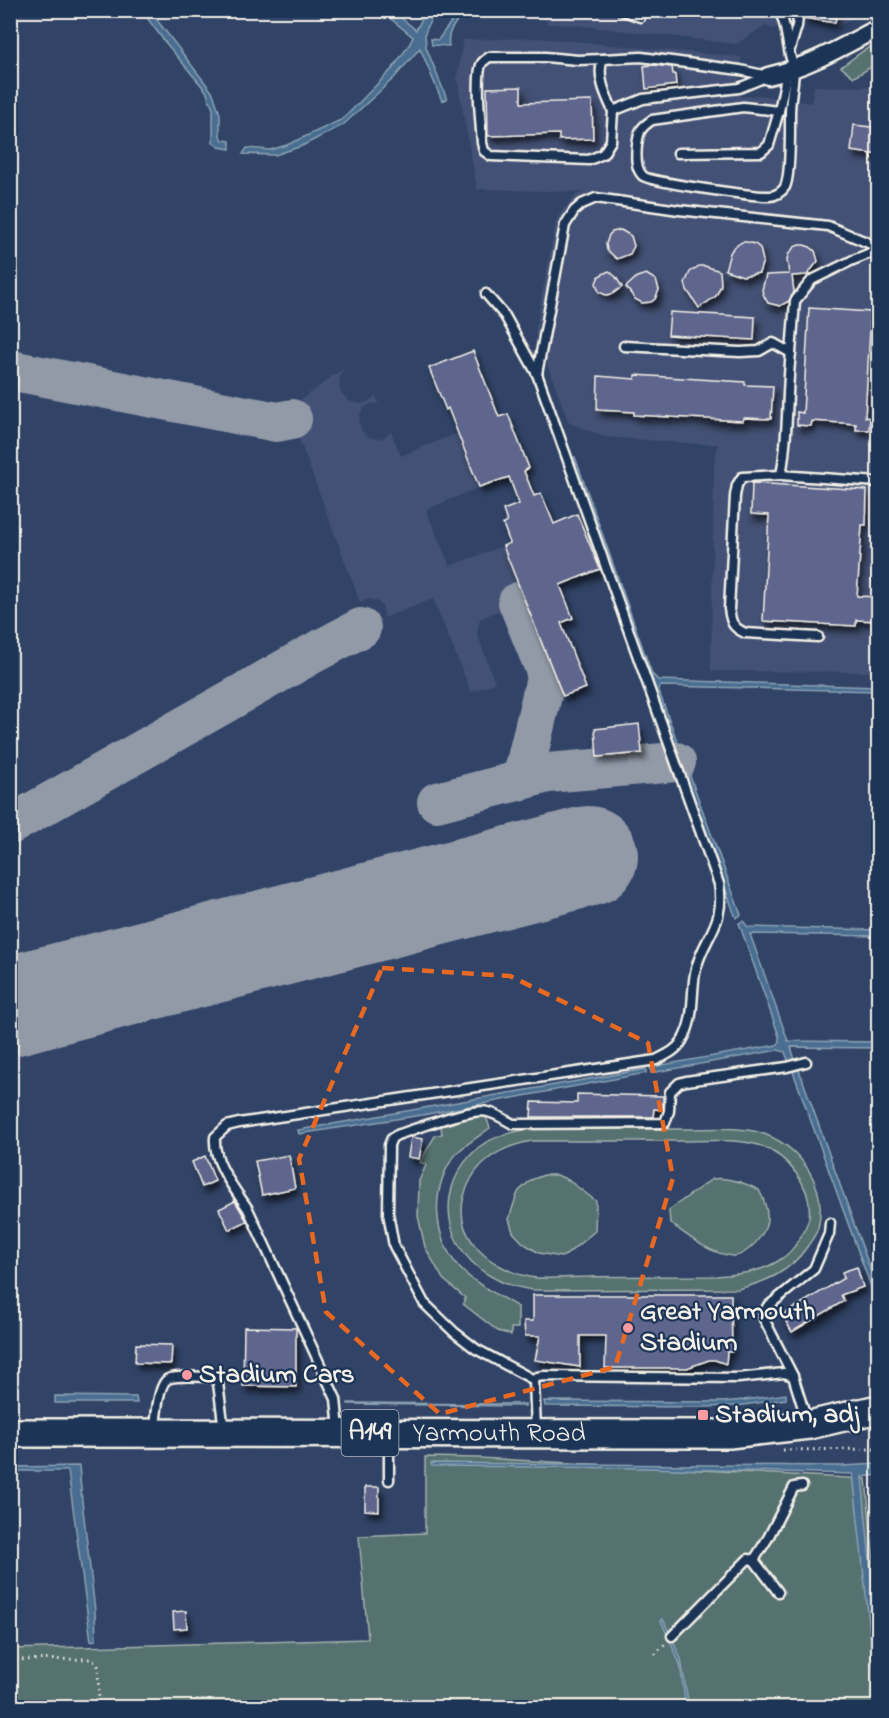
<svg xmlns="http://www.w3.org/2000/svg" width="889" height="1718" font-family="'Indie Flower',sans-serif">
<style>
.built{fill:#435174}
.green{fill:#54716f;stroke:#a4b1ac;stroke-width:1.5;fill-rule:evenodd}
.water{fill:#496e91;stroke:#8da2b4;stroke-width:1.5}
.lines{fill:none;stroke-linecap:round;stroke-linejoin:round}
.taxiway{stroke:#929aa8;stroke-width:40}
.runway{stroke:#929aa8;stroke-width:100}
.building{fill:#5f668d;stroke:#f4f1e8;stroke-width:1.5;filter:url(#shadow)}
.lane-casing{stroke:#f4f1e8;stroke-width:13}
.street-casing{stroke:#f4f1e8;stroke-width:21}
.primary-casing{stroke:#f4f1e8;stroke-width:32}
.path{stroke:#f4f1e8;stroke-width:3;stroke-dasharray:1.5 4.5;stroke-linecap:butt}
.lane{stroke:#1d3557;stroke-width:8}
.street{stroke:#1d3557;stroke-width:16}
.primary{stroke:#1d3557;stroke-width:27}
.marked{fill:none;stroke:#e96822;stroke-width:4.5;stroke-dasharray:12 8;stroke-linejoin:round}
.poi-dot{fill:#ff9aa2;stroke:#1d3557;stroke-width:2}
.labels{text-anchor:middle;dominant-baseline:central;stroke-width:4.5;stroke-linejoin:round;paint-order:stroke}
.shield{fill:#1d3557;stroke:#b4b9bc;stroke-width:1.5}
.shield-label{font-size:26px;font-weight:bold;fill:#f4f1e8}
.poi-label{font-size:27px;font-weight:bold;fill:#f4f1e8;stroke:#1d3557;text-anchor:start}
.street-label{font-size:27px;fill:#f4f1e8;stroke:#1d3557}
</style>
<defs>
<filter id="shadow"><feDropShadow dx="3.5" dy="6" stdDeviation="3" flood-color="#0009"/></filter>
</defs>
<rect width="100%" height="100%" fill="#314467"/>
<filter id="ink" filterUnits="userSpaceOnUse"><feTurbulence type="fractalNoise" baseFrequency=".0167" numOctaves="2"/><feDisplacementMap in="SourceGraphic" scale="12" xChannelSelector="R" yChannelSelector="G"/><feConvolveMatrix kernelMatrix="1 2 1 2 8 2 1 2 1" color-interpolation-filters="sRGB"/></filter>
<g filter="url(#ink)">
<g class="built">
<path d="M 535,11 L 862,11 L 839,27 L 790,16 L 774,29 L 765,26 L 736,44 L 575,25 L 549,24 Z"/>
<path d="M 538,38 L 741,57 L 739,88 L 740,97 L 759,95 L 811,103 L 814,86 L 878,87 L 878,672 L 711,671 L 714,465 L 718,444 L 697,444 L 606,437 L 569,423 L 535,332 L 556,221 L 563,210 L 576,195 L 585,192 L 477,189 L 457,78 L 463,40 Z"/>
<path d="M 344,368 L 340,374 L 339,387 L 342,394 L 349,401 L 359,404 L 366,403 L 376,396 L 379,403 L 370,404 L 364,408 L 360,414 L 359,421 L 361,430 L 367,436 L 376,439 L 382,438 L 391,432 L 401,456 L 458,433 L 479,487 L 426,510 L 450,566 L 503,546 L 525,599 L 480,619 L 477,633 L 495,683 L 471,692 L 433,599 L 384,618 L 384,612 L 382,606 L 378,602 L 370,599 L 360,602 L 288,409 Z"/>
</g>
<g class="green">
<path d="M 878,43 L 878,63 L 854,77 L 841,67 L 863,51 Z"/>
<path d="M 485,1114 L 490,1128 C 481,1135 469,1142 460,1150 C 427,1183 431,1245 467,1275 C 482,1287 501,1297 518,1307 L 518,1328 L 511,1328 L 511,1335 L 498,1331 L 463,1304 L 465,1298 L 443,1279 L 425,1247 L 418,1216 L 419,1181 L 426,1165 L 420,1162 L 435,1136 L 442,1134 L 441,1126 Z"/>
<path d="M 540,1128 C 589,1129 638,1129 687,1129 C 710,1129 742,1126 764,1134 C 802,1148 828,1187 818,1228 C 816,1235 811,1241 807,1247 C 790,1272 766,1282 738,1289 L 533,1290 C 520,1288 509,1286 498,1280 C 442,1254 432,1187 479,1147 C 496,1134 520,1130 540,1128 ZM 532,1141 C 581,1141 630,1141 679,1141 C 704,1141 738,1138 761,1146 C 788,1156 813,1187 809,1217 C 808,1224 803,1232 800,1238 C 795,1247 787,1256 778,1261 C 759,1273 739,1274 717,1276 C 674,1276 631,1276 588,1277 C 572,1277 544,1280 529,1277 C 486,1267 447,1232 468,1185 C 480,1158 504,1146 532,1141 Z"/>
<path d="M 544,1175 L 557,1175 L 568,1180 L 596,1201 L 595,1231 L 566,1255 L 561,1257 L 539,1253 L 523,1243 L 513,1232 L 509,1219 L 516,1197 L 519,1191 L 531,1180 Z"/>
<path d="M 712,1179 C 728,1177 745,1183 759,1190 C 772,1214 770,1231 749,1249 C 744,1253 738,1257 732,1256 C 708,1253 688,1236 670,1223 L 669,1210 Z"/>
<path d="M 425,1457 L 478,1458 L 866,1479 L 878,1607 L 878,1707 L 11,1707 L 10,1649 L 368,1639 L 359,1536 L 425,1533 Z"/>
</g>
<g class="water">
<path d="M 142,11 L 150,11 L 213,93 L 220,114 L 220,136 L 223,140 L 230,141 L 230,149 L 219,147 L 213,142 L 213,109 L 206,91 L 165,42 Z"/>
<path d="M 381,11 L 393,11 L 416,30 L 426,11 L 434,11 L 425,33 L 426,47 L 447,99 L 442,101 L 420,48 L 394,78 L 343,125 L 302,146 L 275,155 L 243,154 L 247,148 L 270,150 L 287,145 L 343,119 L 393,68 L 409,45 L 413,37 Z"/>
<path d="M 459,11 L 465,11 C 456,23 446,31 449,46 L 432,45 L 431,39 L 438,40 Z"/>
<path d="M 575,457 L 652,674 L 658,680 L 878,687 L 878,691 L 661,686 L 658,689 L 741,915 L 736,918 L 655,699 L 570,459 Z"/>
<path d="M 743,921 L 748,927 L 878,930 L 878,936 L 750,934 L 788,1041 L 878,1042 L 878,1048 L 791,1047 L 796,1063 L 790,1065 L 785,1052 L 778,1050 L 651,1073 L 650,1067 L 777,1045 L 779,1043 L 779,1036 L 739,923 Z"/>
<path d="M 798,1067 L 878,1291 L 878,1306 L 792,1069 Z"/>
<path d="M 646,1069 L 646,1073 L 422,1115 L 299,1134 L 298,1130 Z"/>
<path d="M 786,1394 L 786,1399 L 736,1406 L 701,1407 L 545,1406 L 544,1401 L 723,1402 L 744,1400 Z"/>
<path d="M 55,1396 L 136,1397 L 137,1403 L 55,1403 Z"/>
<path d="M 348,1403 L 525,1404 L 525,1406 L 348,1404 Z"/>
<path d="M 431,1463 L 842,1466 L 878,1464 L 878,1475 L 862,1477 L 878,1644 L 878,1707 L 853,1474 L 645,1468 L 432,1466 Z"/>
<path d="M 79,1466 L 82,1501 L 95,1610 L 96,1640 L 91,1641 L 68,1471 L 11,1471 L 11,1467 Z"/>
<path d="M 663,1619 L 681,1659 L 689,1707 L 686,1707 L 680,1664 L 661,1621 Z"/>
</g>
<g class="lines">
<g class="taxiway">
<path d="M 10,370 L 277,422 L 292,419"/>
<path d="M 518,602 L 547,674 L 522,780"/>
<path d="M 437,802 L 548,773 L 676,762"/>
<path d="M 10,825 L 310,655 L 361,628"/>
</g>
<path class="runway" d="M 10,1006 L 588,856"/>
</g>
<g class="building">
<path d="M 805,10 L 837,10 L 835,23 L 804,18 Z"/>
<path d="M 653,65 L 672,67 L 673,74 L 675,74 L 676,85 L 646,89 L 644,66 Z"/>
<path d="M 521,87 L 521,103 L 592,101 L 593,139 L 559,140 L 559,134 L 488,136 L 487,88 Z"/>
<path d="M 854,125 L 879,128 L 879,155 L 851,151 Z"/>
<path d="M 621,230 L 631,236 L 634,246 L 630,254 L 617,259 L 607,250 L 606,244 L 609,235 L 612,232 Z"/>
<path d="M 742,242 L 747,242 L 755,244 L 760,248 L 763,261 L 759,273 L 743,276 L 725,270 L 730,253 L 733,248 Z"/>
<path d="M 799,245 L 804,245 L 810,247 L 815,251 L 818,261 L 807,275 L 792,276 L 794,292 L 789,301 L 780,306 L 768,303 L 764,296 L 762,290 L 766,275 L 789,274 L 787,260 L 788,255 L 794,247 Z"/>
<path d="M 699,266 L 705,266 L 720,271 L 721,285 L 716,296 L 699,308 L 687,290 L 685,283 L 690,272 Z"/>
<path d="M 609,271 L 616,277 L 622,287 L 612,294 L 606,295 L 599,292 L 596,283 L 599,276 Z"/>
<path d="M 646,274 L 656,280 L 659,290 L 655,299 L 651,302 L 642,303 L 635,299 L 626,287 L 637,277 Z"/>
<path d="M 809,308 L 871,312 L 865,417 L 870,418 L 869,430 L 856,430 L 856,424 L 812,421 L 811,426 L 797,425 L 797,412 L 803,413 Z"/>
<path d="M 670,312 L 755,317 L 754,340 L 668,335 Z"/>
<path d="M 473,351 L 499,417 L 508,414 L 529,468 L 524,471 L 534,496 L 541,493 L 554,524 L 577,514 L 600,569 L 560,585 L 573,618 L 561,623 L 586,688 L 563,696 L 503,546 L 510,543 L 503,524 L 507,522 L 503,510 L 519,504 L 509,477 L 479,487 L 448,408 L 446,410 L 429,368 Z"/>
<path d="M 635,375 L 745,382 L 745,385 L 773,386 L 771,419 L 744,418 L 743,421 L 634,415 L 634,412 L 597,410 L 598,376 L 635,379 Z"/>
<path d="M 752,483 L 867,490 L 866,525 L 862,525 L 857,596 L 879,597 L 879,621 L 856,620 L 856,626 L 763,621 L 769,515 L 751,514 Z"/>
<path d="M 639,724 L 642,753 L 597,757 L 595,729 Z"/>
<path d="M 577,1094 L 663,1096 L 663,1110 L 654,1109 L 653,1117 L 531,1117 L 532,1102 L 577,1103 Z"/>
<path d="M 411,1137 L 423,1139 L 419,1159 L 408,1157 Z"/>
<path d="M 289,1155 L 295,1188 L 262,1195 L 255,1161 Z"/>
<path d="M 205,1156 L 215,1181 L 202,1187 L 192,1162 Z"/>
<path d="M 235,1201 L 247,1221 L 229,1230 L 219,1209 Z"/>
<path d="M 857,1267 L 863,1287 L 841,1295 L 844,1301 L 792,1332 L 782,1315 L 844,1278 L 842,1272 Z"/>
<path d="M 533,1295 L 731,1295 L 732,1352 L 727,1352 L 726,1364 L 715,1360 L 709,1360 L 687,1368 L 605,1368 L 606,1336 L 580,1336 L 580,1367 L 535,1360 L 540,1336 L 525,1336 L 524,1321 L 533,1321 Z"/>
<path d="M 244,1327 L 296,1328 L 296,1387 L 243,1386 Z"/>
<path d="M 136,1344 L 172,1345 L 171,1364 L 135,1363 Z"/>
<path d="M 365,1487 L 379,1487 L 379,1511 L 365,1510 Z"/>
<path d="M 186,1611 L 187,1628 L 174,1629 L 173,1612 Z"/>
</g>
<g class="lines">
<g class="lane-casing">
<g id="lane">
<path d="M 621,10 L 640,17"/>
<path d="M 779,10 C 786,23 786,36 789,50 C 790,58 794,65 794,72 C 793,86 790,100 790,114 C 790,129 791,175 785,187 C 782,192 775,196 770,196 C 757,197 649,182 643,176 C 635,169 636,155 637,145 C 639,131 640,128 652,120 L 743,107 L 779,111"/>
<path d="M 790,49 L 797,26 L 799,10"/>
<path d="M 641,57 L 740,70 L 768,76 L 739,88 L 643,99 L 613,111 C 606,96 596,75 603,59 Z"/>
<path d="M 603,59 L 578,60 L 545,57 L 489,57 C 488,58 482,62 482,63 C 475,74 481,127 482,143 L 484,151 L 491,156 L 589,160 L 603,154 L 611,141 L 613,111"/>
<path d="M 678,153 L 761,152 L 769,145 L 779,111 L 787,72"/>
<path d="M 624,346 L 740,352 L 759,351 L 773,343 L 791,353 L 795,301 L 812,280 L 853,260 L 878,250"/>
<path d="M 791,353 C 786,394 789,435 781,475 L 878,482"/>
<path d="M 537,374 L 565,225 L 574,211 L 582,204 L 596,198 L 679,210 L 828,226 L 878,247"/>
<path d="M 781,475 L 742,477 L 737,485 L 735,496 L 729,609 C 731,622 732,627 745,633 L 818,637"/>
<path d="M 878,561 L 878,581"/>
<path d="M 793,1376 L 764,1319 L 764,1314 L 767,1307 L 814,1269 L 829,1234 L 830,1223"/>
<path d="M 534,1380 L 476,1349 L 454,1332 L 424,1303 L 394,1246 L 388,1213 L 389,1145 L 392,1138 L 397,1135 C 416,1129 471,1107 488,1112 C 497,1114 505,1120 513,1124 L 665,1123 L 669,1111 L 670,1092 L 679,1083 L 686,1081 L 787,1067 L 806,1062"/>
<path d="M 155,1428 C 156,1418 158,1384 168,1379 C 176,1375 200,1377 210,1377 L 215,1379 L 218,1383 L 224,1430"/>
<path d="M 339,1429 L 336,1399 L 248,1209 C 234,1188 213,1163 215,1137 L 227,1126 L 239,1123 L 656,1060 C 666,1055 676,1051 682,1041 C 695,1019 691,997 695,973 C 702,937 726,927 719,884 L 537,374 L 505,316 L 486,294"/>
<path d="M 536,1430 L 534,1380 L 537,1377 L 544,1376 L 738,1378 L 784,1373 L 793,1376 L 807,1421"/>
<path d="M 389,1437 L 389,1480"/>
<path d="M 754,1560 L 778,1592"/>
<path d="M 672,1636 L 748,1559 L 754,1560 L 768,1538 L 794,1487 L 802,1486"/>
</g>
</g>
<g class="street-casing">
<path id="street" d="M 768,76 C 808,67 842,47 878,28"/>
</g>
<g class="primary-casing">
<g id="primary">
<path id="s1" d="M 10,1433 L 729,1434 L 809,1425 L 878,1409"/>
</g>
</g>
<g class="path">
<path d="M 783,1450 L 878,1449"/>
<path d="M 655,1654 L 665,1644"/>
<path d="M 10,1660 L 90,1659 L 95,1662 L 98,1666 L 99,1708"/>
</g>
<use href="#lane" class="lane"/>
<use href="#street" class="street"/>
<use href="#primary" class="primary"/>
</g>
</g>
<path class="marked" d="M 382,968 L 510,976 L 648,1043 L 673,1178 L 615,1367 L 440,1414 L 326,1312 L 299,1159 Z"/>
<g class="poi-dot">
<circle cx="628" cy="1328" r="6"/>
<circle cx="187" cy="1375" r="6"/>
<rect x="697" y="1409" width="12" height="12" rx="3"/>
</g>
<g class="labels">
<rect class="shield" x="341.5" y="1410" width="57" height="46" rx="4.5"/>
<g class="shield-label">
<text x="370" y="1433">A149</text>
</g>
<g class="poi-label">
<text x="640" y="1312">Great Yarmouth<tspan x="640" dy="31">Stadium</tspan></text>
<text x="199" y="1375">Stadium Cars</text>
<text x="715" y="1415">Stadium, adj</text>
</g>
<g class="street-label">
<text stroke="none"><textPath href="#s1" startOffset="489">Yarmouth Road</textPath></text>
</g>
</g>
<rect width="889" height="1718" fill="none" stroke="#1d3557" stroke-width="36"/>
<rect x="18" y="18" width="853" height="1682" fill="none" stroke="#f4f1e8" stroke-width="2" filter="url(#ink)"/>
</svg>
